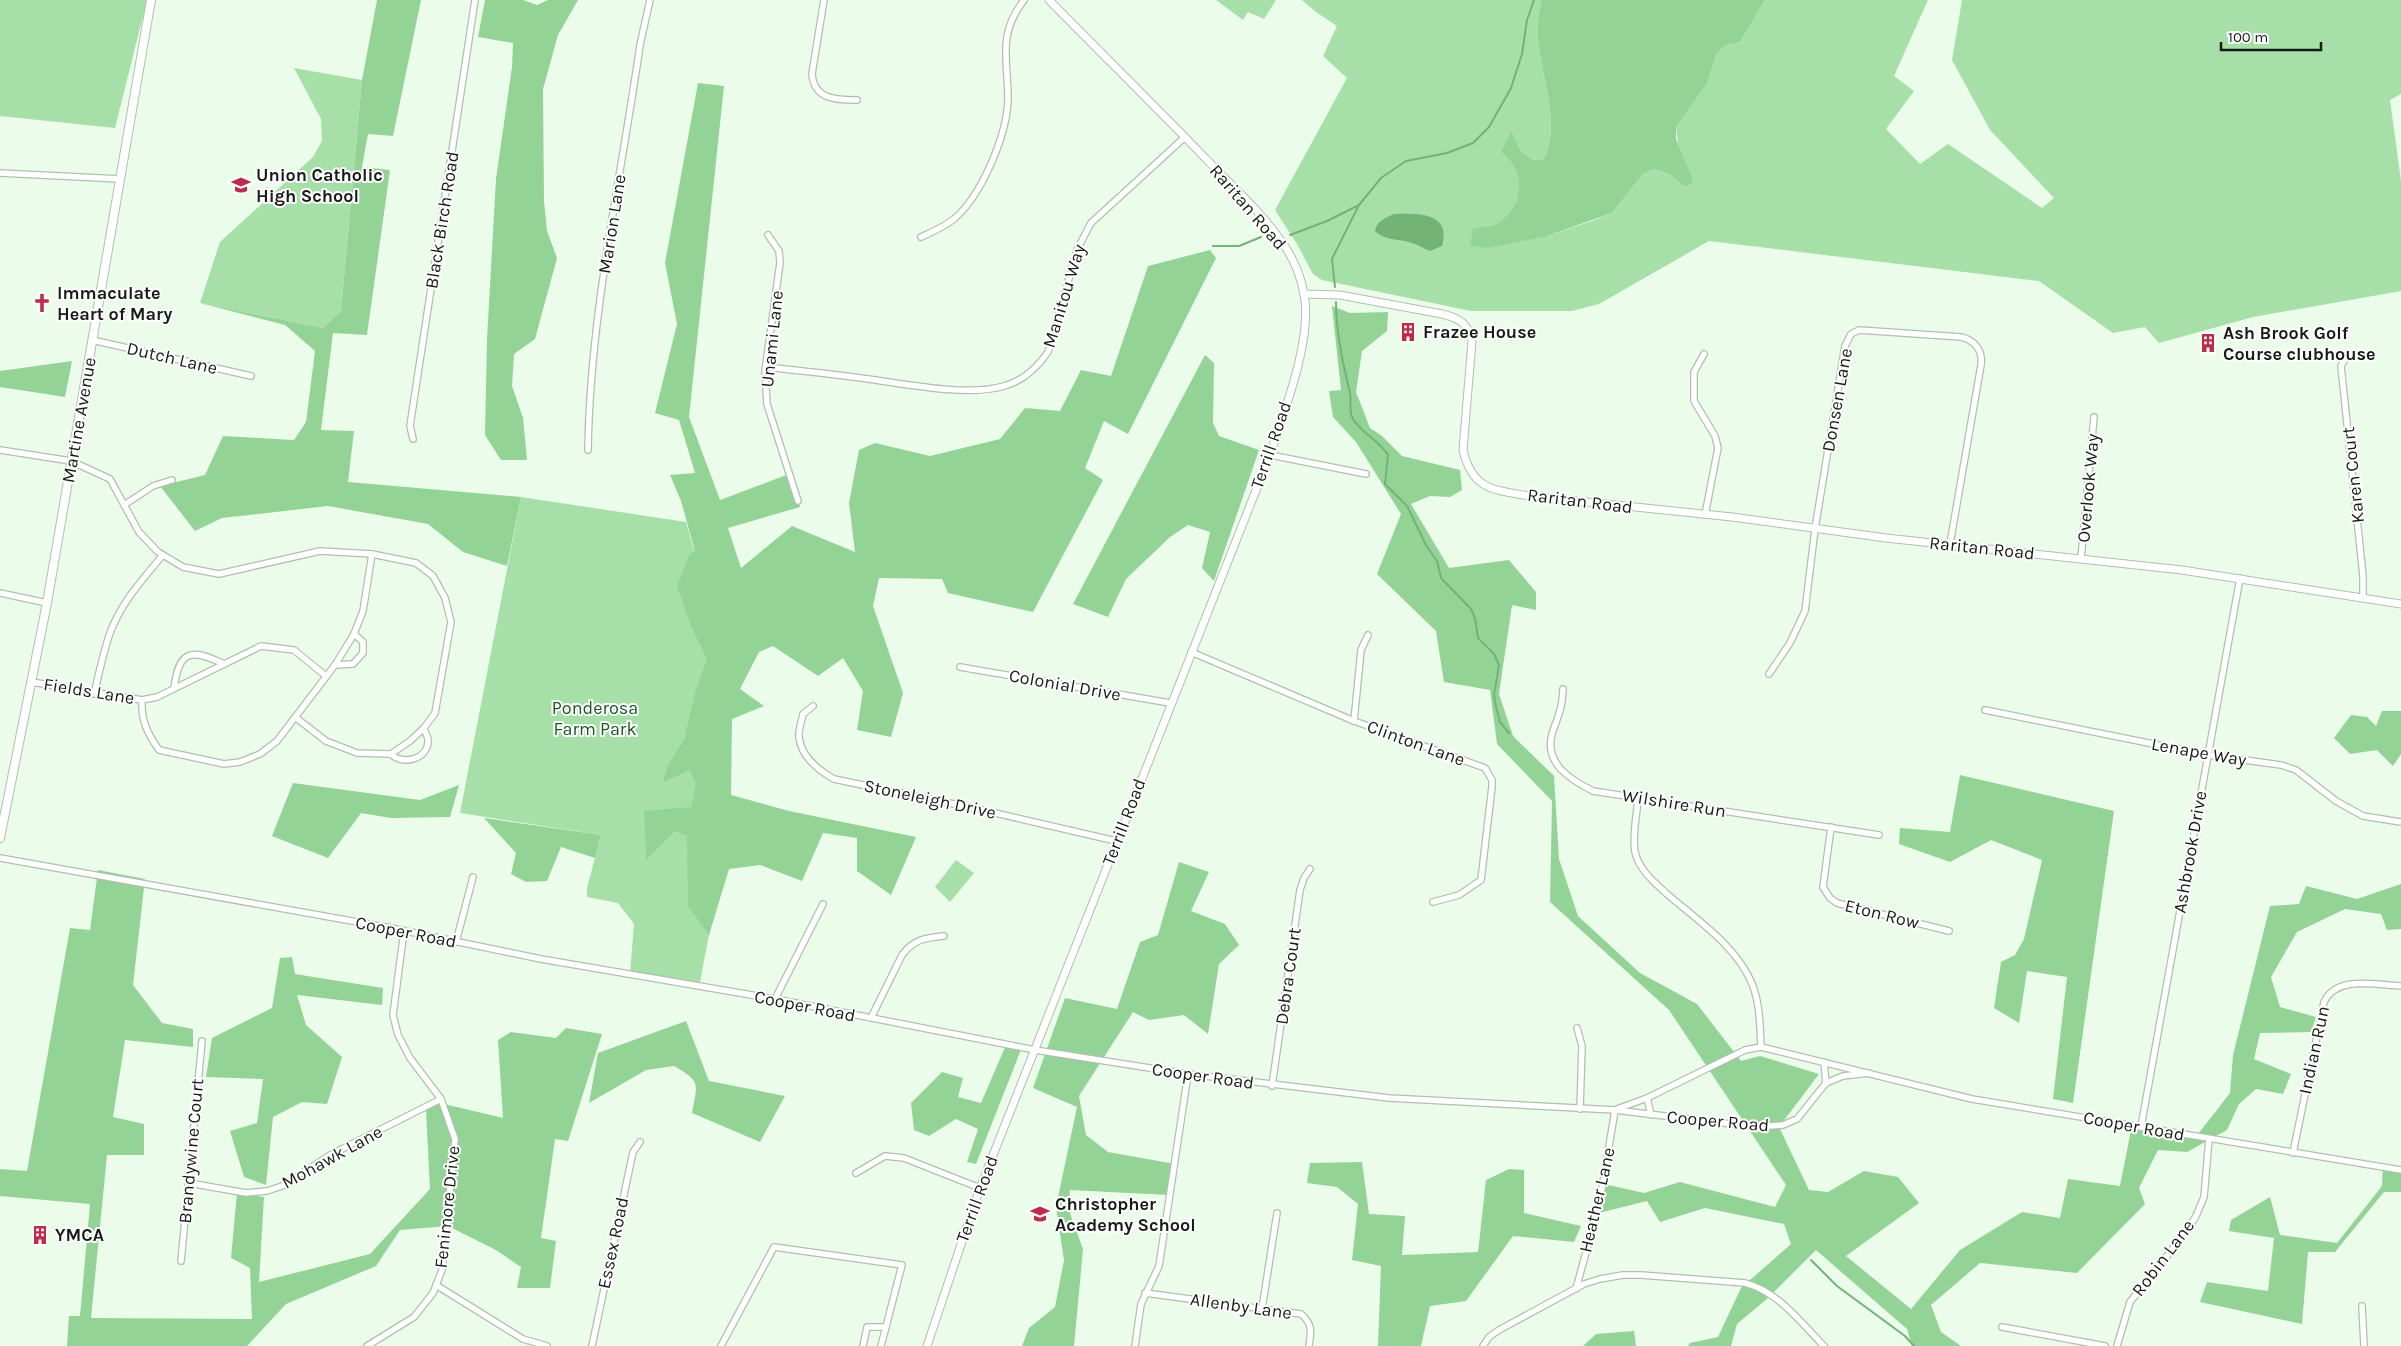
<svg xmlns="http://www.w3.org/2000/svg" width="2401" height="1346" font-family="Karla,sans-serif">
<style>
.green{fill:#a7dfa8}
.forest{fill:#93d496}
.water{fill:#73b376}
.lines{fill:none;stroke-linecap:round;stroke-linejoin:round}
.stream{stroke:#73b376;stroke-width:2}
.minor-casing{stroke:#afc0af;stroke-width:8}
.tertiary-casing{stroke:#afc0af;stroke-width:9}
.secondary-casing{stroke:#afc0af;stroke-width:10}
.minor{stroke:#fff;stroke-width:5.5}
.tertiary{stroke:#fff;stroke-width:7}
.secondary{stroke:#fff;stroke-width:8}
.labels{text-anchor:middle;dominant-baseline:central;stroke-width:4;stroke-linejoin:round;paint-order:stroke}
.poi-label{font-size:18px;font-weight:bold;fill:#161c16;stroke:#fff;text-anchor:start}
.street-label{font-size:18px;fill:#161c16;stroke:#fff}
.park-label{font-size:18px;fill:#16591f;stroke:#fff}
</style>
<rect width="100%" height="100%" fill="#ebfceb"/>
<g class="green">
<path d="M 0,0 L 147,0 L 115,128 L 0,116 Z"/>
<path d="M 1216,0 L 1276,0 L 1264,19 L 1248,12 L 1243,20 Z"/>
<path d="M 1302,0 L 1541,0 C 1539,13 1536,29 1538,42 C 1542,79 1561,124 1544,159 L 1533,160 L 1521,151 L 1511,133 L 1511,160 L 1520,177 L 1520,193 L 1512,210 L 1499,224 L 1547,236 L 1592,221 L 1612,213 L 1643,174 L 1654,169 L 1669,174 L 1684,186 L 1676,127 L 1707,84 L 1716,55 L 1726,45 L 1740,42 L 1765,0 L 1928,0 L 1894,76 L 1914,91 L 1886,129 L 1920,164 L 1948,144 L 2042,208 L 2054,198 L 1990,130 L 1952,60 L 1962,0 L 2401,0 L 2401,94 L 2390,100 L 2401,181 L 2401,291 L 2253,317 L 2159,343 L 2145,327 L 2113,333 L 2039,281 L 1709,241 L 1599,304 L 1572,311 L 1471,311 L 1322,280 L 1313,274 L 1297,244 L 1275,210 L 1347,78 L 1323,56 L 1337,26 L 1316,12 Z"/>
<path d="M 294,68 L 362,80 L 341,311 L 323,328 L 200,303 L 220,242 L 313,157 L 322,141 L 321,119 Z"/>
<path d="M 521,497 L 686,522 L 723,647 L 709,935 L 699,987 L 630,974 L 634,924 L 618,903 L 587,897 L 587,888 L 601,835 L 460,813 Z"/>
<path d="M 956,860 L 974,873 L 950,902 L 935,887 Z"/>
</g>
<g class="forest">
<path d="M 377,0 L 421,0 L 393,136 L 368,134 L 362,167 L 390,170 L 367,335 L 333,333 L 321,430 L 354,431 L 348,482 L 521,497 L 507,566 L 463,552 L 428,524 L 328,506 L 222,518 L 195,531 L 160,486 L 205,475 L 223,436 L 294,440 L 306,422 L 315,351 L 285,325 L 200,303 L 323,328 L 341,311 L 362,80 Z"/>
<path d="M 485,0 L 523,0 L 537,5 L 548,0 L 578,0 L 558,35 L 543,89 L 544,201 L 547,231 L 557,258 L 535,339 L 514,354 L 512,386 L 523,418 L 527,460 L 501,460 L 485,435 L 487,339 L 496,179 L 512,67 L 513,43 L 478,37 Z"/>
<path d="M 1541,0 L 1765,0 L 1740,42 L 1726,45 L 1716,55 L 1707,84 L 1676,127 L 1676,139 L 1693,180 L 1690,185 L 1684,186 L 1669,174 L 1654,169 L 1643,174 L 1612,213 L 1547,236 L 1488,248 L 1470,245 L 1473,229 C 1481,227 1494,227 1500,222 C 1525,203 1526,170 1501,152 L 1511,132 L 1521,151 L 1533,160 L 1544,159 C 1561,125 1542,78 1538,42 C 1536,29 1539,13 1541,0 Z"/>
<path d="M 698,83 L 724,86 L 689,417 L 720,500 L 789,474 L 800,507 L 728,528 L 741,568 L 792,526 L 855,552 L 849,503 L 859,450 L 875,443 L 930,456 L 1000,439 L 1025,408 L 1060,411 L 1081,370 L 1111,376 L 1148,266 L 1210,250 L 1216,258 L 1128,434 L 1104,421 L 1085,468 L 1103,480 L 1033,612 L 948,593 L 942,579 L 879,578 L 873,606 L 903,693 L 891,737 L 857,730 L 863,691 L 843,658 L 818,676 L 773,646 L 759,652 L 740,689 L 764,706 L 732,719 L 731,795 L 789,811 L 916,837 L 891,895 L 857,871 L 857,838 L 823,833 L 802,881 L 760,865 L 729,869 L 709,935 L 688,906 L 687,836 L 675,831 L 646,860 L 644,811 L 691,807 L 696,784 L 690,770 L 663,782 L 668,765 L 684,740 L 696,689 L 707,659 L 691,626 L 677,586 L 690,554 L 695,551 L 681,501 L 670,475 L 695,473 L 679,420 L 655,413 L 677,324 L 665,263 Z"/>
<path d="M 1332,306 L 1350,313 L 1388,312 L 1387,331 L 1362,351 L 1356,392 L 1370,428 L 1382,436 L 1402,456 L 1460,470 L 1462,490 L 1450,497 L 1430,496 L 1411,504 L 1449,568 L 1509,560 L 1536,592 L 1536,610 L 1512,605 L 1499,694 L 1513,736 L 1554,776 L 1559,859 L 1578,916 L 1640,973 L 1697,1004 L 1741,1061 L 1760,1056 L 1819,1074 L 1779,1127 L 1809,1190 L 1828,1192 L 1864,1171 L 1898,1177 L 1919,1203 L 1846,1256 L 1911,1309 L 1960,1250 L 2022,1212 L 2060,1218 L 2068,1179 L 2120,1186 L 2132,1125 L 2195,1138 L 2230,1093 L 2233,1055 L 2270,906 L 2299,904 L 2306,886 L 2357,899 L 2401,884 L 2401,929 L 2387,930 L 2381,914 L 2345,909 L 2297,932 L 2271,977 L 2280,1007 L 2316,1017 L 2311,1032 L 2260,1033 L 2254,1059 L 2291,1074 L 2283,1094 L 2256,1089 L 2239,1104 L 2227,1130 L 2187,1152 L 2158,1150 L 2139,1188 L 2145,1204 L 2077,1273 L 1980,1263 L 1931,1305 L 1941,1332 L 1961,1346 L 1912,1346 L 1907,1329 L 1816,1250 L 1768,1298 L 1737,1324 L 1731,1346 L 1688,1346 L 1690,1343 L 1718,1337 L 1741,1288 L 1791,1244 L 1784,1224 L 1705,1208 L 1660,1222 L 1647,1201 L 1595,1214 L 1604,1184 L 1644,1193 L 1680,1182 L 1775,1207 L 1786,1185 L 1669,1010 L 1550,902 L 1552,801 L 1497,744 L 1490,690 L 1444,682 L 1436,631 L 1377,574 L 1401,514 L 1356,442 L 1333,417 L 1329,391 L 1341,390 Z"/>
<path d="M 1205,355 L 1214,363 L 1213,423 L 1219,436 L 1259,450 L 1214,581 L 1202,568 L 1210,532 L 1188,525 L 1170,537 L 1126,579 L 1108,617 L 1073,604 Z"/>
<path d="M 72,361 L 65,397 L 0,387 L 0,371 Z"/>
<path d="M 2382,711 L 2401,711 L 2401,754 L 2393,766 L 2377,750 L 2350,754 L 2334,738 L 2351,715 L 2367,717 L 2376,726 Z"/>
<path d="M 1960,775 L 2114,811 L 2073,1103 L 2053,1099 L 2067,977 L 2027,971 L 2019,1023 L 1994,1008 L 2001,962 L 2015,955 L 2024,939 L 2042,860 L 1991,840 L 1950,862 L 1899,844 L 1900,828 L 1950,832 Z"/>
<path d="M 293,783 L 420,800 L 459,785 L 450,817 L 391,818 L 361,813 L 328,858 L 272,836 Z"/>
<path d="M 484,818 L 601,835 L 595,858 L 561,847 L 547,881 L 526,882 L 511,874 L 516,853 Z"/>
<path d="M 1179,862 L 1209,872 L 1191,911 L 1225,924 L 1239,945 L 1219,964 L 1208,1034 L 1184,1015 L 1149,1020 L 1133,1012 L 1079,1096 L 1086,1135 L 1108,1152 L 1175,1164 L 1169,1195 L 1070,1190 L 1068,1208 L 1083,1249 L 1074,1346 L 1022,1346 L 1029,1328 L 1055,1307 L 1064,1260 L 1056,1207 L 1077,1107 L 1033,1088 L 1065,998 L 1117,1009 L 1140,942 L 1158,935 Z"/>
<path d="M 98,870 L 145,879 L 133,985 L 162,1023 L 193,1029 L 193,1047 L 125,1040 L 113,1117 L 144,1124 L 144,1155 L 107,1155 L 91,1318 L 252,1319 L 250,1268 L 231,1258 L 237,1193 L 264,1197 L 259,1282 L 370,1254 L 430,1189 L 426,1110 L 440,1103 L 503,1118 L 498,1040 L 511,1032 L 556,1038 L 566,1028 L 602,1034 L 568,1141 L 555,1139 L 541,1238 L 556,1241 L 550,1288 L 517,1288 L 521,1267 L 496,1250 L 448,1226 L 400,1230 L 376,1266 L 286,1304 L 247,1346 L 67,1346 L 69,1316 L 80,1316 L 90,1204 L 0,1196 L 0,1169 L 27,1171 L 70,928 L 90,930 Z"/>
<path d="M 292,957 L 295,974 L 383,988 L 382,1005 L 297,995 L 306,1025 L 342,1057 L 327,1104 L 302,1102 L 273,1117 L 266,1185 L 244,1177 L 230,1131 L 257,1123 L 263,1079 L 206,1077 L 212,1038 L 272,1008 L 280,958 Z"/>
<path d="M 686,1021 L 709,1081 L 785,1096 L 760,1142 L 692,1113 C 697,1084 702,1082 674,1066 L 646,1070 L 589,1103 L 598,1053 Z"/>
<path d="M 1006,1045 L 1022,1047 L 976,1164 L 967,1162 L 978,1129 L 956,1119 L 929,1136 L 914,1130 L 911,1103 L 942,1072 L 963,1078 L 958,1097 L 981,1103 Z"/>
<path d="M 1362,1162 L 1369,1214 L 1405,1216 L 1402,1255 L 1478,1252 L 1486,1180 L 1509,1169 L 1524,1170 L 1524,1213 L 1581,1226 L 1574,1242 L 1513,1236 L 1466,1301 L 1430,1306 L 1421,1346 L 1378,1346 L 1381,1266 L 1352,1260 L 1358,1204 L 1337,1187 L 1307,1183 L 1310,1163 Z"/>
<path d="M 2383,1165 L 2401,1168 L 2401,1192 L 2384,1192 L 2335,1252 L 2308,1252 L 2302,1324 L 2200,1302 L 2207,1282 L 2268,1291 L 2274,1238 L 2229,1231 L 2231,1220 L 2270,1197 L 2280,1235 L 2337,1243 L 2382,1186 Z"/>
<path d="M 1634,1331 L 1636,1346 L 1583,1346 L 1596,1334 Z"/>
</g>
<path class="water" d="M 1394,214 C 1417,213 1452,212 1442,246 L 1430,251 C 1424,249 1419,245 1412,243 C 1398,238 1387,242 1375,231 C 1377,221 1385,218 1394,214 Z"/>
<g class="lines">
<g class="stream">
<path d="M 1290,235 L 1327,221 L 1359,205"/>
<path d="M 1213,246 L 1239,246 L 1261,237"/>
<path d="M 1335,287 L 1332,259 L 1359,205 L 1381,178 L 1406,161 L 1447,153 L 1473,143 L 1489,127 L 1511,88 L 1522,54 L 1527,20 L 1534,0"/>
<path d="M 1336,302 C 1336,333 1343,364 1350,393 C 1352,402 1348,411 1353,419 C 1362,434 1379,440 1388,455 L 1385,484 L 1407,506 L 1426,545 L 1437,561 L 1441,578 L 1471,609 L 1475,618 L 1478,638 L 1494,654 L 1499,665 L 1494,695 L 1496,707 L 1500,722 L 1509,733"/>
<path d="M 1811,1260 L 1837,1286 L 1905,1336 L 1914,1346"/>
</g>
<g class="minor-casing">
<g id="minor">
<path d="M 824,0 L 812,74 C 814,100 837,100 857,100"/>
<path d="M 0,173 L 120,179"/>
<path d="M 768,235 L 779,251 L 780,263 L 765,371 L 767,404 L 798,501"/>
<path d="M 921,237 C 932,232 944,227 954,219 C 982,195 1007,135 1008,99 C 1008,60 997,35 1024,0"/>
<path d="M 92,340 L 251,376"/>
<path d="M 1704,354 L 1694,372 L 1694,401 L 1715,436 L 1718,448 L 1705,515"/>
<path d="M 2348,354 L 2341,366 L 2363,576 L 2363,597"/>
<path d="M 766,367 C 800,371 834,374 868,379 C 906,384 968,397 1004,386 C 1023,381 1037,368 1048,352 L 1077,250 L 1091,223 L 1185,137"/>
<path d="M 413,439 L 410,426 L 475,0"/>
<path d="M 0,450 L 71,461 L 110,479 L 139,532 L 158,552 L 183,567 L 219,574 L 320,551 L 372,554 L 416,563 L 433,576 L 445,598 L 451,622 L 435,713 L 424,728 L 410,741 L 391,754 L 357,753 L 326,741 L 295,717"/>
<path d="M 588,450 C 590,314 621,179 640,45 L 650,0"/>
<path d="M 1270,455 L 1366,474"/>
<path d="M 124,505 L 153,486 L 172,480"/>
<path d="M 2081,559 L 2094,417"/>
<path d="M 0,593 L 47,603"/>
<path d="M 1191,652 L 1354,721 L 1485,768 L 1492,780 L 1492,787 L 1481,880 L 1459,895 L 1433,902"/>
<path d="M 335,665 L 353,664 L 363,653 L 363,642 L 354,634"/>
<path d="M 960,667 L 1170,703"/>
<path d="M 1769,674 L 1790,643 L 1805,611 L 1815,529 L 1845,346 L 1851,334 L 1859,330 L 1961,337 C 1975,340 1983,351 1981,365 L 1950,544"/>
<path d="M 31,682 L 142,700 L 157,697 L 261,646 L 294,650 L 326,676"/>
<path d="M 174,688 C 179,650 191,648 224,664"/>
<path d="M 1563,689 C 1562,711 1558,715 1552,734 C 1544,764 1571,780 1593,791 L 1879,835"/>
<path d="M 94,694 C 99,674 103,653 110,633 C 121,603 142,580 162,556"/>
<path d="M 142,700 C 141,720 147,733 159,750 L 224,764 L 240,762 L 260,754 L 277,741 L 335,665 L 354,634 L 363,611 L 372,554"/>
<path d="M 813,706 L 803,714 C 802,721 798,730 799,737 C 801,757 818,770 834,779 L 978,809 L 1116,841"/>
<path d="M 1985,710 L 2208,755 L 2281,765 L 2296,770 L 2336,801 L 2363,816 L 2401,822"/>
<path d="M 1354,721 L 1361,650 L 1368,635"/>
<path d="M 391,754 C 402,766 429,759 428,740 C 428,736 425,732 424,728"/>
<path d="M 1638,798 C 1637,815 1632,835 1635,852 C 1639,870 1655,883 1667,894 C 1698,921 1738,947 1753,986 C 1760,1006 1760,1026 1761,1047"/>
<path d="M 1831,827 L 1823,887 L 1830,898 L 1837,903 L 1949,931"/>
<path d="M 0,858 L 391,928 L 541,959 L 775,999 L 1035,1050 L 1188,1074 L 1389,1098 L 1615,1110 L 1756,1127 L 1783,1125 L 1797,1119 L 1826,1083 L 1843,1076 L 1869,1073"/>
<path d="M 456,942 L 473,877"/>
<path d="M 775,999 L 823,904"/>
<path d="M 871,1018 L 902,955 C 914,939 925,938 944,936"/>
<path d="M 1577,1028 L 1582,1046 L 1580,1109"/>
<path d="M 1824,1062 L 1826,1083"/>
<path d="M 1272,1086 L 1300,890 L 1304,878 L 1310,869"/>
<path d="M 1647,1098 L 1651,1115"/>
<path d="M 1617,1109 L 1647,1098 L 1745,1050 L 1761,1047 L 1972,1099 L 2401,1170"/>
<path d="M 2141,1127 L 2240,578"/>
<path d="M 2293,1153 L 2324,1002 C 2337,975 2375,985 2401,986"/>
<path d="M 856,1173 L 885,1156 L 904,1158 L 980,1188"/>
<path d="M 189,1183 L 246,1193 L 267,1191 L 282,1186 L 330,1155 L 441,1099"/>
<path d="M 181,1261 L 202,1041"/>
<path d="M 436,1285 L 523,1339 L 547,1346"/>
<path d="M 1576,1289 L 1600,1201 L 1615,1110"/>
<path d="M 1145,1293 L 1301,1314 C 1313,1324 1311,1332 1309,1346"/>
<path d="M 2362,1306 L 2364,1346"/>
<path d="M 1262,1309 L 1277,1213"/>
<path d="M 2002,1327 L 2105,1346"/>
<path d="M 367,1346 L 414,1317 L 433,1293 L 442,1270 L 455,1139 L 441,1099 L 410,1058 L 398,1035 L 393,1015 L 404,931"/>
<path d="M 592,1346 L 633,1152 L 640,1142"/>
<path d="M 721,1346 L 774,1247 L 902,1265 L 881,1346"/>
<path d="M 863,1346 L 867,1327 L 886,1327"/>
<path d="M 1135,1346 L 1141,1304 L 1159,1266 L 1188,1074"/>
<path d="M 1483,1346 L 1489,1337 L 1499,1330 L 1584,1284 L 1600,1279 L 1623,1275 L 1641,1275 L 1745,1283 C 1779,1292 1800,1322 1824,1346"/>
<path d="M 2117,1346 L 2130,1302 L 2187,1231 L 2196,1216 L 2204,1197 L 2209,1139"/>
</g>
</g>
<g class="tertiary-casing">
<g id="tertiary">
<path d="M 1304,294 L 1340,295 L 1442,314 C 1459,318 1469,324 1472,341 L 1463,450 C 1472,490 1494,490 1529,496 L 1732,517 L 1886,538 L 2182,570 L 2401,604"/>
<path d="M 927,1346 L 980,1188 L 1270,455 C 1284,412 1313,338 1304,294 C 1301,277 1294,260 1284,245 C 1264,215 1236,190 1211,164 C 1158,109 1103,55 1049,0"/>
</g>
</g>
<g class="secondary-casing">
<path id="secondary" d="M 0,838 L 47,603 L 151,0"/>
</g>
<use href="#minor" class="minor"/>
<use href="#tertiary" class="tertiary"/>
<use href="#secondary" class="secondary"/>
</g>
<defs>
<g id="school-bare" transform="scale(1.5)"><path d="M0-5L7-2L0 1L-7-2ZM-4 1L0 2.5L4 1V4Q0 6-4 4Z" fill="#bd2c4a" stroke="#fff" stroke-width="2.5" paint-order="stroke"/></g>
<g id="church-bare" transform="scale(1.5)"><path d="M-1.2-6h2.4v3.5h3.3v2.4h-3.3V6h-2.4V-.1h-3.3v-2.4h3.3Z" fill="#bd2c4a" stroke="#fff" stroke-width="2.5" paint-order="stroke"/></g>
<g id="building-bare" transform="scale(1.5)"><path d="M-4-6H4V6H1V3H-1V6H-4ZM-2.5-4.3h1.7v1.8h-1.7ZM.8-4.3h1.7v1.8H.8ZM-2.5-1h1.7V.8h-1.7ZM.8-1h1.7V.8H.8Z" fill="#bd2c4a" stroke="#fff" stroke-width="2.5" paint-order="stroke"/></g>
</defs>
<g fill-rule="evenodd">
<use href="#school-bare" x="241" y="185"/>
<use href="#church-bare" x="42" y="303"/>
<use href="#building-bare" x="1408" y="332"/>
<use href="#building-bare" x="2208" y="343"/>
<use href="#school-bare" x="1040" y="1214"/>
<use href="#building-bare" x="40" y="1235"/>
</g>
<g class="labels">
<g class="poi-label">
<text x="256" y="175">Union Catholic<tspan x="256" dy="21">High School</tspan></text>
<text x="57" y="293">Immaculate<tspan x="57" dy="21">Heart of Mary</tspan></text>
<text x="1423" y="332">Frazee House</text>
<text x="2223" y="333">Ash Brook Golf<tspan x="2223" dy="21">Course clubhouse</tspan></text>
<text x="1055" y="1204">Christopher<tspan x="1055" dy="21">Academy School</tspan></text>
<text x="55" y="1235">YMCA</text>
</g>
<g class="street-label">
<text transform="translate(1248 207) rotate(49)">Raritan Road</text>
<text transform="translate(442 220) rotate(-81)">Black Birch Road</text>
<text transform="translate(612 224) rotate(-81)">Marion Lane</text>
<text transform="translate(1064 296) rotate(-73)">Manitou Way</text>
<text transform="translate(772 339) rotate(-84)">Unami Lane</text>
<text transform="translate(172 358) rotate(13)">Dutch Lane</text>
<text transform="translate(1837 400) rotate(-80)">Donsen Lane</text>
<text transform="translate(79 420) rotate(-80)">Martine Avenue</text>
<text transform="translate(1271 445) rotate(-71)">Terrill Road</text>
<text transform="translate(2353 475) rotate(-96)">Karen Court</text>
<text transform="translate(2088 488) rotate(-85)">Overlook Way</text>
<text transform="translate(1580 501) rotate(7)">Raritan Road</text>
<text transform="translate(1982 548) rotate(6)">Raritan Road</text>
<text transform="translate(1065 685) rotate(10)">Colonial Drive</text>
<text transform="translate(89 691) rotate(9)">Fields Lane</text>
<text transform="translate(1416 743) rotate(20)">Clinton Lane</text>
<text transform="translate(2199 752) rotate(10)">Lenape Way</text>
<text transform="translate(930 799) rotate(12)">Stoneleigh Drive</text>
<text transform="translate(1674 803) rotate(9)">Wilshire Run</text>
<text transform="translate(1124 822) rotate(-69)">Terrill Road</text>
<text transform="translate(2190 852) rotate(-80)">Ashbrook Drive</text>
<text transform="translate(1882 914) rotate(14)">Eton Row</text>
<text transform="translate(406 932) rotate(11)">Cooper Road</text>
<text transform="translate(1288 976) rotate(-82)">Debra Court</text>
<text transform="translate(805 1006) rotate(11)">Cooper Road</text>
<text transform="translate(2314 1050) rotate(-78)">Indian Run</text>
<text transform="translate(1203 1076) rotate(8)">Cooper Road</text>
<text transform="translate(1718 1121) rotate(5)">Cooper Road</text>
<text transform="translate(2134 1126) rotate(10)">Cooper Road</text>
<text transform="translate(191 1151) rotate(-85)">Brandywine Court</text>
<text transform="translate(332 1157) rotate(-29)">Mohawk Lane</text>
<text transform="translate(977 1199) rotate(-70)">Terrill Road</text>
<text transform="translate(1597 1200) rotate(-77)">Heather Lane</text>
<text transform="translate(447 1207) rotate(-84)">Fenimore Drive</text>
<text transform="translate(613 1243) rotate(-78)">Essex Road</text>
<text transform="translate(2163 1258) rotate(-53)">Robin Lane</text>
<text transform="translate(1241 1306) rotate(8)">Allenby Lane</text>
</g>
<g class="park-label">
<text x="595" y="708">Ponderosa<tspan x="595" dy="21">Farm Park</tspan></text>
</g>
</g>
<path d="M2221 42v8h100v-8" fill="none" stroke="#161c16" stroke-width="2.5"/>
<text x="2228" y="42" font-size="15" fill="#161c16" stroke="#ffffff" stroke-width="4" paint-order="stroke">100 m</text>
</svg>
